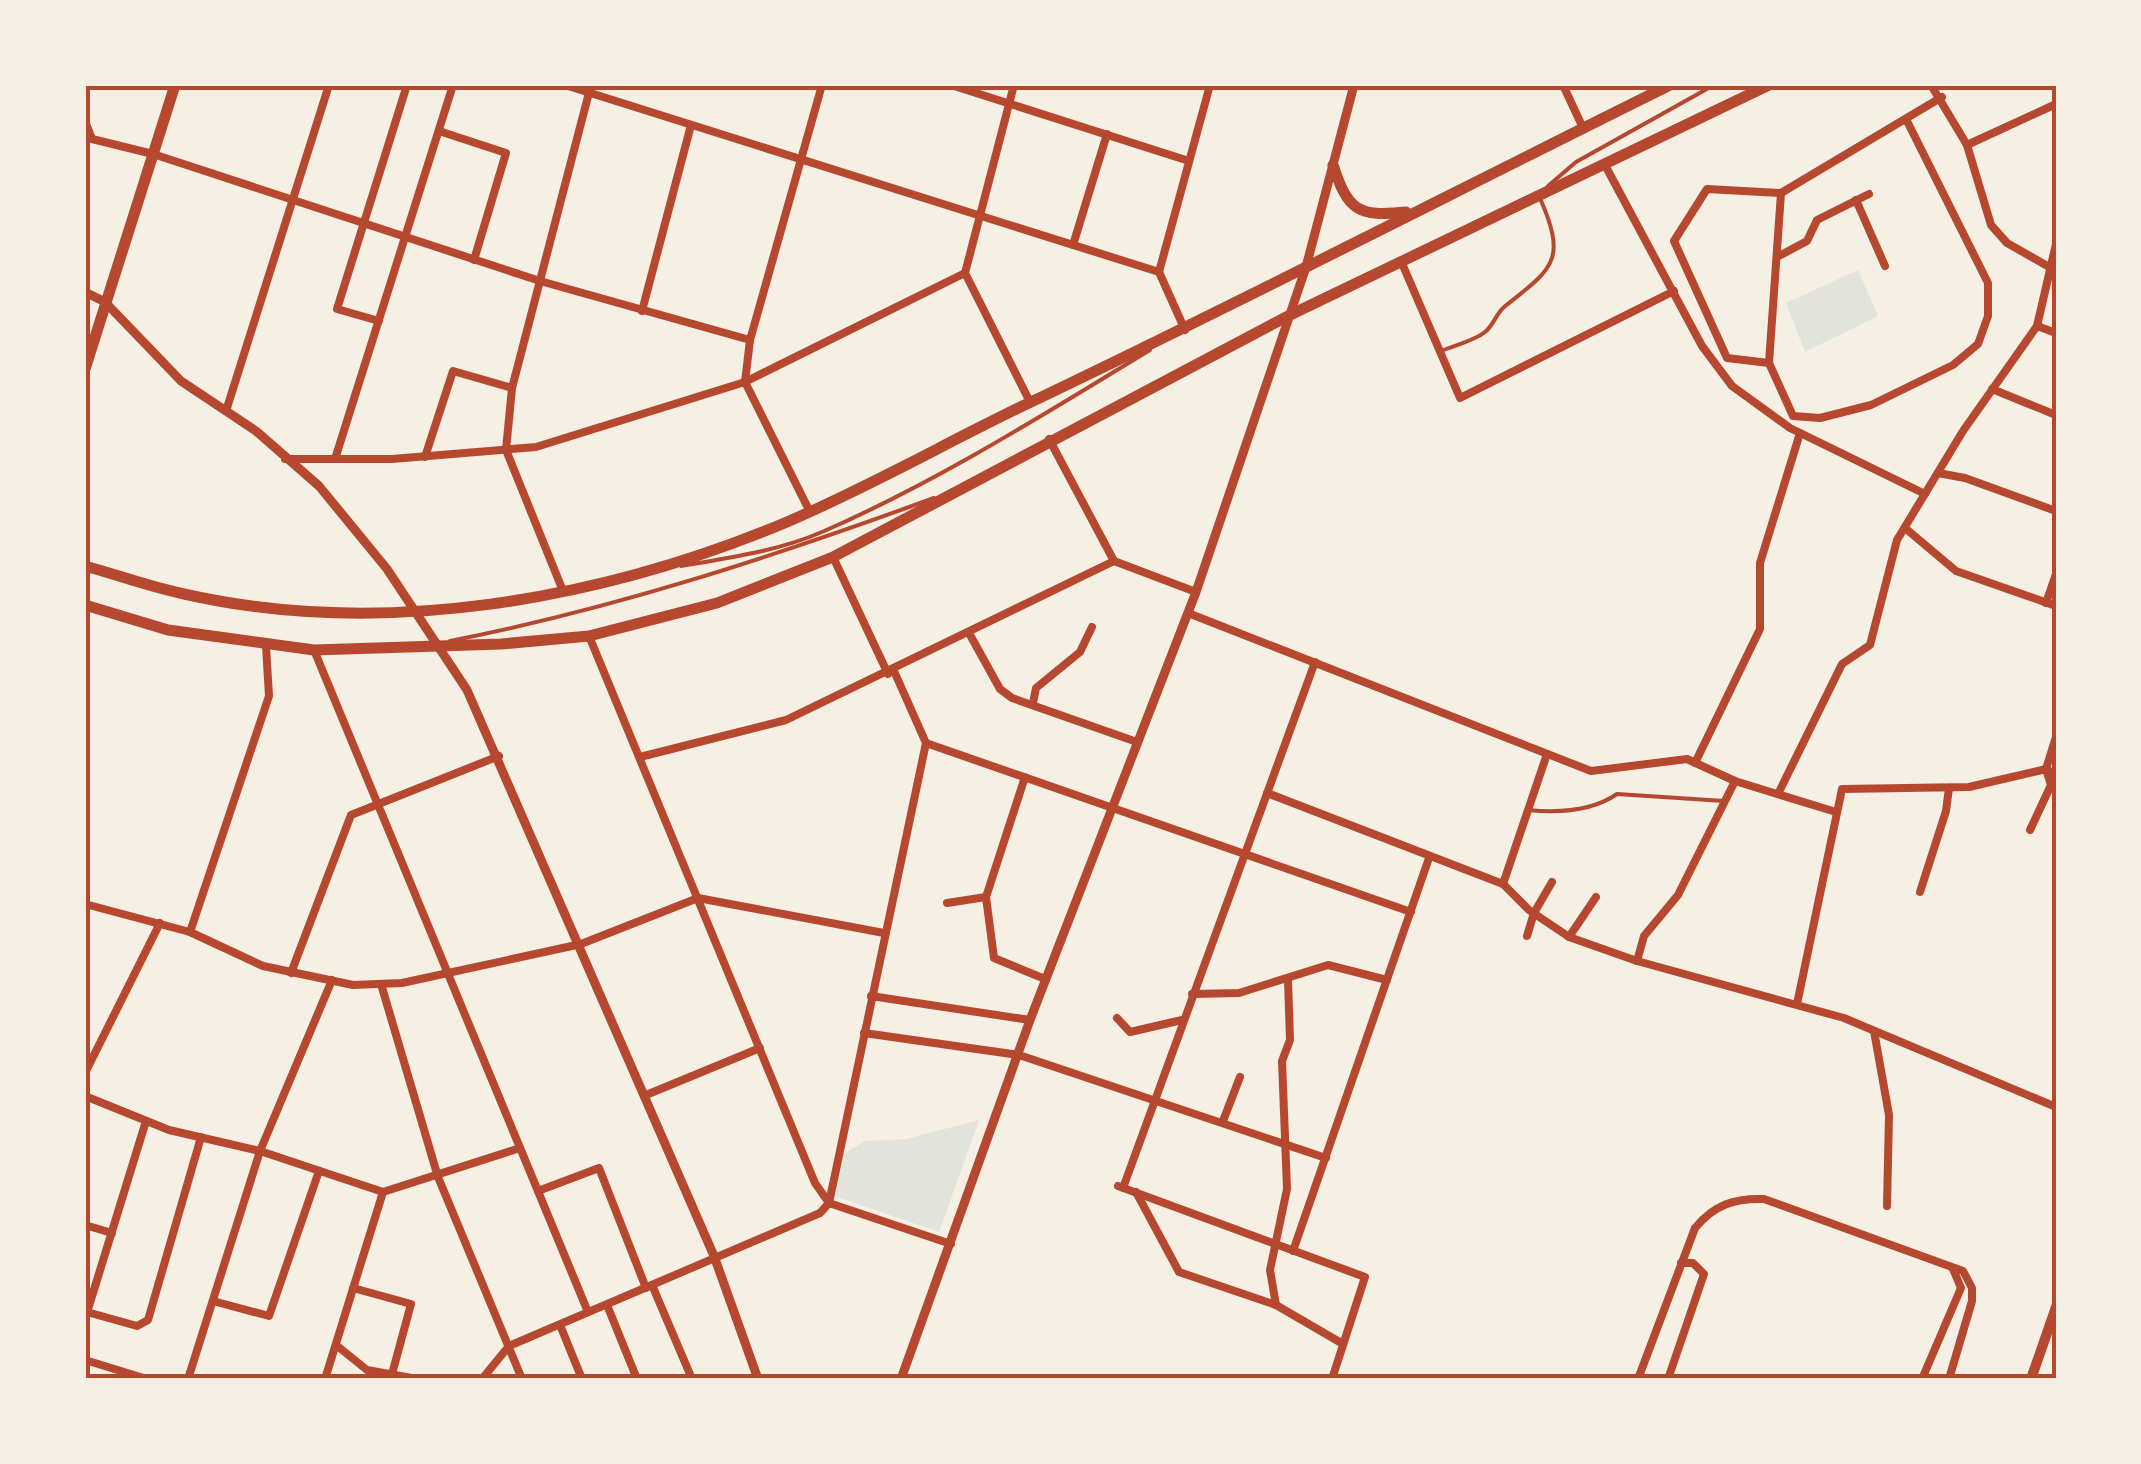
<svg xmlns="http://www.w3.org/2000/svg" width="2141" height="1464" font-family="Rubik,sans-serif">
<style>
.green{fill:#e2e4dc}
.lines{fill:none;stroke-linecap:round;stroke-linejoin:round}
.service{stroke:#b5482f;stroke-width:4}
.minor{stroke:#b5482f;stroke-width:8}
.tertiary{stroke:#b5482f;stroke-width:9}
.secondary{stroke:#b5482f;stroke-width:10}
.primary{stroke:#b5482f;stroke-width:11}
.neatline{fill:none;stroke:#b5482f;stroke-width:4}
</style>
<rect width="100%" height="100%" fill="#f6efe4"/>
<g class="green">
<path d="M 1858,270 L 1878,316 L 1805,352 L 1786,303 Z"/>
<path d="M 979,1120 L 939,1232 L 834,1196 L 841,1156 L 864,1141 L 906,1139 Z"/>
</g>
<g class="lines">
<g class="service">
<path d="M 1548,186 L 1576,162 L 1714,85"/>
<path d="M 1441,351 C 1455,345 1474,341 1485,332 C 1493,326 1496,314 1504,307 C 1553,268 1568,261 1539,196"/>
<path d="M 681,566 C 729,558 778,551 822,532 C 937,482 1044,414 1150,350"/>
<path d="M 450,641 C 617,608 775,556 934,498"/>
<path d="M 1528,810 C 1558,813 1591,812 1617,794 L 1724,801"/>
</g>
<g class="minor">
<path d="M 565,85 L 1159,272"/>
<path d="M 951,85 L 1189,161"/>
<path d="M 1014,85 L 965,273 L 1030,402"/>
<path d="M 1563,85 L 1583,128"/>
<path d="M 1931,85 L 1967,145 L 1991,225 L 2007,243 L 2051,268"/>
<path d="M 85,121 L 92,139 L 153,154 L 540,281 L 750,340"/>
<path d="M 439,131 L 506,153 L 474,260"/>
<path d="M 1967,145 L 2056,104"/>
<path d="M 1606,167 L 1702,346 L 1732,386 L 1790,428 L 1925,494"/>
<path d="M 1781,193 L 1769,363 L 1793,416 L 1820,418 L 1871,405 L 1953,365 L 1978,344 L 1988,316 L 1988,283 L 1906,119"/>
<path d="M 1856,200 L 1885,266"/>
<path d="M 1073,245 L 1107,134"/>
<path d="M 1777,257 L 1807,241 L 1817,220 L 1869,194"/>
<path d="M 1401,261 L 1460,398 L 1674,291"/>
<path d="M 642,311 L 691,125"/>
<path d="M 379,321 L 337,309 L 407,85"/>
<path d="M 2037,326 L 2056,333"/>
<path d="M 1185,330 L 1159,272 L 1210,85"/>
<path d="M 1769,363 L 1727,358 L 1674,241 L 1707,189 L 1781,193 L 1942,97"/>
<path d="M 1992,389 L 2056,415"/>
<path d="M 226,411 L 329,85"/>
<path d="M 1049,439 L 1114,561"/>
<path d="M 425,457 L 453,371 L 512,388"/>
<path d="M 285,459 L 392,459 L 536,447 L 745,382 L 965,273"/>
<path d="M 335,459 L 453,85"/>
<path d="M 1938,473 L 1965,478 L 2056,511"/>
<path d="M 810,512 L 745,382 L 750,340 L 822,85"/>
<path d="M 1905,528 L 1956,571 L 2056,606"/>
<path d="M 833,557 L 888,674"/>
<path d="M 563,591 L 506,450 L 512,388 L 591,85"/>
<path d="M 2046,603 L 2056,574"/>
<path d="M 1188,613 L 1591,771 L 1687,759 L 1735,781 L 1836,812"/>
<path d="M 969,633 L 1000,689 L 1012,698 L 1137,742"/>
<path d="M 589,636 L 815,1183 L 829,1203 L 951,1244"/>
<path d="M 314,650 L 588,1312"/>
<path d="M 1033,703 L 1036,688 L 1080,652 L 1092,627"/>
<path d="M 926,743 L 1411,912"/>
<path d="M 640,757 L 786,720 L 1114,561 L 1196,592"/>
<path d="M 1695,763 L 1760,629 L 1760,563 L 1800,433"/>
<path d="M 1025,777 L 986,897 L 994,958 L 1045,979"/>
<path d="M 1267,793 L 1503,884 L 1529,910 L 1569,937 L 1637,961 L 1844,1018 L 2056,1107"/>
<path d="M 1778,794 L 1842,664 L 1870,645 L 1897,540 L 1963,431 L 2037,326 L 2056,244"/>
<path d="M 2030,830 L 2051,785 L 2046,769 L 2056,737"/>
<path d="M 1503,884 L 1547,754"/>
<path d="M 1920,892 L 1946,811 L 1949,788"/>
<path d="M 947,903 L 986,897"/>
<path d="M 85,904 L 190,932 L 263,966 L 353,985 L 402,983 L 581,944 L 698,898 L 884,933"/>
<path d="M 190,932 L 269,696 L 266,646"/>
<path d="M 1527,936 L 1534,913 L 1552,882"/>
<path d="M 1569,937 L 1596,897"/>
<path d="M 1637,961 L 1644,936 L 1678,895 L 1735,781"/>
<path d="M 291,973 L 351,815 L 499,756"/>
<path d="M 381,984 L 438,1177 L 522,1379"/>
<path d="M 1192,994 L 1239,993 L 1328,965 L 1387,980"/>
<path d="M 871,996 L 1030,1020"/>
<path d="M 1797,1004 L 1842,789 L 1969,787 L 2046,769 L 2056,775"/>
<path d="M 1117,1018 L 1130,1032 L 1182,1020"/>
<path d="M 1874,1031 L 1889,1115 L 1887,1206"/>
<path d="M 864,1033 L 1019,1055 L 1326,1158"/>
<path d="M 85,1073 L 160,923"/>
<path d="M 646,1095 L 760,1048"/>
<path d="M 85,1096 L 169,1130 L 260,1151 L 383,1192 L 520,1148"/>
<path d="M 1223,1121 L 1240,1077"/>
<path d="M 1118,1186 L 1365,1277 L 1332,1379"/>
<path d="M 1123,1188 L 1315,662"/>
<path d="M 538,1191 L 599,1168 L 646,1288"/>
<path d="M 1136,1192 L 1179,1272 L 1276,1305 L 1343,1344"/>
<path d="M 85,1225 L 112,1233"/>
<path d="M 1293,1251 L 1429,858"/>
<path d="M 652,1285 L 692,1379"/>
<path d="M 353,1288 L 411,1304 L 392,1374"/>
<path d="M 213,1301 L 269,1316 L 319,1171"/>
<path d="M 607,1305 L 637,1379"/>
<path d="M 1276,1305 L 1270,1270 L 1287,1189 L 1282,1061 L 1290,1040 L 1288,980"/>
<path d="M 87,1312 L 137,1326 L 148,1320 L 201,1137"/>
<path d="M 85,1319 L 146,1121"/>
<path d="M 560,1325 L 582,1379"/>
<path d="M 336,1345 L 367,1370 L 417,1379"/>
<path d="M 85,1360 L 147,1379"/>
<path d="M 188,1379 L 260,1151 L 332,980"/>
<path d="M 325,1379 L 383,1192"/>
<path d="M 482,1379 L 509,1346 L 820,1213 L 829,1203 L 926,743 L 894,671"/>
<path d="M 1638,1379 L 1695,1228 C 1714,1205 1734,1198 1764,1199 L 1963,1271 L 1972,1288 L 1972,1301 L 1949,1379"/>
<path d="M 1668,1379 L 1704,1274 L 1693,1263 L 1681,1263"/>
<path d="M 1922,1379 L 1961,1288 L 1953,1269"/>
</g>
<g class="tertiary">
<path d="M 85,292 L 105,302 L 181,381 L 256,431 L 319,486 L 387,569 L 467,690 L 714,1256 L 758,1379"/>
<path d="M 901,1379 L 1030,1020 L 1196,592 L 1306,267 L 1354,85"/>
</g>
<path class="secondary" d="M 2031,1379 L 2056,1307"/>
<g class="primary">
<path d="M 1333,165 C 1348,211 1358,217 1406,212"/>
<path d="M 85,369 L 175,85"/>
<path d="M 85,566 C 118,575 150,587 184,594 C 383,639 601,600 787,522 C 871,486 951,440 1033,401 C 1247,299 1458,190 1670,85"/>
<path d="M 85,605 L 168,630 L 314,650 L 501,644 L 589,636 L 717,603 L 833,557 L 1290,315 L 1769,85"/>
</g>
</g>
<rect width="2141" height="1464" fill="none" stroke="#f6efe4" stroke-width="175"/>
<rect x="88" y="88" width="1966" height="1288" class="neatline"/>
</svg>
